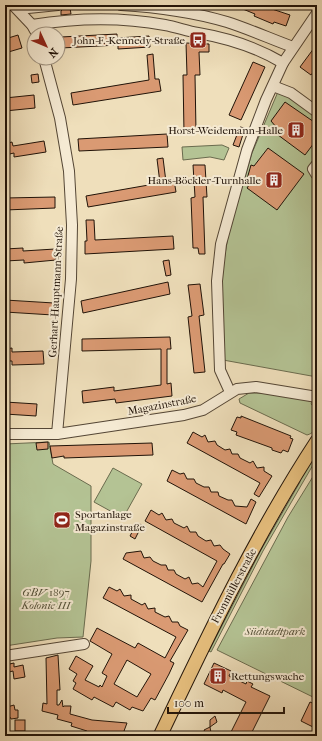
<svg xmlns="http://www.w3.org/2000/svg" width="322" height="741" font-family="'IM FELL French Canon',serif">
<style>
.green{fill:#b4c394;stroke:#6a6b4e}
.building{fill:#da9a73;stroke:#211308;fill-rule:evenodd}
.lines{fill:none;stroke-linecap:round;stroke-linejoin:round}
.minor-casing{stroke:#544635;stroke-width:12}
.major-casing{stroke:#211308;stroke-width:15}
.minor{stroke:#f5ead3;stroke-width:10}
.major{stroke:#e8c07e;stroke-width:13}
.labels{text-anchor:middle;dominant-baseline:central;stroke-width:4;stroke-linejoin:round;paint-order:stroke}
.poi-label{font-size:11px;fill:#211308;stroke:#f5ead3;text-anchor:end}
.street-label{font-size:11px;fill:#211308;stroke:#f5ead3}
.park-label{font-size:11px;font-style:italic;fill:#545139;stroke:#f5ead3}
</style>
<rect width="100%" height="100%" fill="#efdfbb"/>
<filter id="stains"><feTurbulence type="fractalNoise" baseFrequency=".005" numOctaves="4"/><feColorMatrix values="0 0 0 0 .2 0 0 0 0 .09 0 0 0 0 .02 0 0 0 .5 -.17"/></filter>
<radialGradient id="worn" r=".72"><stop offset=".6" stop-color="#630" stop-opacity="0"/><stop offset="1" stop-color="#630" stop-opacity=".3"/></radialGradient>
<g class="green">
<path d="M 280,87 L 317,114 L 317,377 L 223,360 L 222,272 L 229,231 L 252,153 Z"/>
<path d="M 222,145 L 229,148 L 224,160 L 210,157 L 183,160 L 182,147 Z"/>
<path d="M 249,393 C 270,393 292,394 312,402 L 311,404 L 317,410 C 317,419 319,432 307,435 L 240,403 L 239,399 Z"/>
<path d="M 49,442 L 53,464 L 91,486 L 91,561 L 83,637 L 57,638 L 5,646 L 5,444 Z"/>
<path d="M 317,452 L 317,458 L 263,551 L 211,652 L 209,651 L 261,550 L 300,482 L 299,479 Z"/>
<path d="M 113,468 L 142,484 L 123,518 L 94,502 Z"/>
<path d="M 317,470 L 317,699 L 217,650 L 288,517 Z"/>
</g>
<g class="building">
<path d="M 233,5 L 260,5 L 290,15 L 286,26 L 274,22 L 273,24 L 254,16 L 255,14 Z"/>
<path d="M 70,8 L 71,14 L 61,15 L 61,11 L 63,9 Z"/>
<path d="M 117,34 L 117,38 L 149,36 L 150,47 L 118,49 L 118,45 L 61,48 L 61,37 Z"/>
<path d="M 18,35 L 22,48 L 5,53 L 5,39 Z"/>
<path d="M 186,43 L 209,44 L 209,52 L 199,52 L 200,75 L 195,75 L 196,132 L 184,133 L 183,75 L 187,75 Z"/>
<path d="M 317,44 L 317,67 L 311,75 L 300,67 Z"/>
<path d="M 153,54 L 155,79 L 159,79 L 161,91 L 73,105 L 71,93 L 149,80 L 147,55 Z"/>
<path d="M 253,62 L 265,67 L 241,120 L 229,115 Z"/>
<path d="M 38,74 L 39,82 L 32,83 L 31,75 Z"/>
<path d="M 34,95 L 35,108 L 5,111 L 5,98 Z"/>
<path d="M 285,102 L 317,124 L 317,139 L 305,155 L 274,132 L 277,128 L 271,121 Z"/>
<path d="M 240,127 L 245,128 L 239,147 L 233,145 Z"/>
<path d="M 167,134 L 168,147 L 79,151 L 78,139 Z"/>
<path d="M 44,141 L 46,152 L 14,157 L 14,153 L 5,155 L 5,144 L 12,142 L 13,146 Z"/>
<path d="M 268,148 L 304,174 L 277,210 L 247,188 L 251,182 L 247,179 L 251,165 L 254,166 Z"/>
<path d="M 163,158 L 166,182 L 174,180 L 176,192 L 88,207 L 86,196 L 160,183 L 157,159 Z"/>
<path d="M 193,165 L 205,165 L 207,197 L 203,197 L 205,254 L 199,254 L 198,248 L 193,248 L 191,198 L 195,197 Z"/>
<path d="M 55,197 L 55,208 L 5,210 L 5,198 Z"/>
<path d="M 86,220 L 94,220 L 95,240 L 173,236 L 174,249 L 85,254 L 85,241 L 87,241 Z"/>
<path d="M 23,248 L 23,251 L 55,249 L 56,260 L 24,263 L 24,260 L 5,261 L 5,249 Z"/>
<path d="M 169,260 L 171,275 L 166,276 L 163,261 Z"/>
<path d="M 168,282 L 170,294 L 83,313 L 81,301 Z"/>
<path d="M 200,284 L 204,315 L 199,316 L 205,372 L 194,373 L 188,317 L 192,316 L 188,285 Z"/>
<path d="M 5,300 L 54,303 L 53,315 L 5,312 Z"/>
<path d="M 170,337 L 171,349 L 167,349 L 167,384 L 171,383 L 172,396 L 116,403 L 115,399 L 83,403 L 82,391 L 114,387 L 114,391 L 161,385 L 161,349 L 82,351 L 82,339 Z"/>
<path d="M 12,348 L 12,352 L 43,351 L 44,364 L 12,365 L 12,361 L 5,361 L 5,349 Z"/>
<path d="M 5,402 L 37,404 L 36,416 L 5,414 Z"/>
<path d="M 241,416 L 291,436 L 290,438 L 293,439 L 288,452 L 283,450 L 281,453 L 272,450 L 272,448 L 236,435 L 237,432 L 231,430 L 237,417 L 241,418 Z"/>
<path d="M 193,432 L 202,437 L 205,435 L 208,442 L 215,441 L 217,445 L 225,450 L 230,449 L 232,454 L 238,454 L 240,458 L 250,463 L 253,461 L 257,468 L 264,467 L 264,471 L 272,476 L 259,497 L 254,494 L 260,483 L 187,443 Z"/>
<path d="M 48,442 L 48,449 L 37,450 L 36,443 Z"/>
<path d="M 152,443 L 153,455 L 64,458 L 64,456 L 52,458 L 50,446 Z"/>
<path d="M 172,470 L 180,474 L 184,473 L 187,479 L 194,479 L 196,483 L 204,487 L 209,487 L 211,492 L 218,492 L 219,496 L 228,500 L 232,500 L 235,506 L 247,507 L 251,499 L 256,502 L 246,524 L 167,481 Z"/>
<path d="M 151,510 L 159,515 L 162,513 L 166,520 L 172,519 L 174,523 L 184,528 L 187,526 L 190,532 L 196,532 L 198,536 L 206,541 L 211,540 L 214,546 L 220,545 L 223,549 L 230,554 L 224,564 L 223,564 L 202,602 L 123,559 L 126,553 L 141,551 L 144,558 L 150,557 L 153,561 L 161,565 L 166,565 L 168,570 L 174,570 L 176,574 L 185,579 L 189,577 L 192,584 L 198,583 L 203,587 L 217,561 L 145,521 Z"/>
<path d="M 137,523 L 142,525 L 135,539 L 130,536 Z"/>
<path d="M 109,587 L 117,591 L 120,589 L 124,596 L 131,595 L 131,599 L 142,605 L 145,603 L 148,609 L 155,608 L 155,612 L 165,617 L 169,616 L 172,622 L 178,622 L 180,626 L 188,630 L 170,661 L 174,663 L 169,674 L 155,700 L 151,698 L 143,711 L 132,707 L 130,710 L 116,702 L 113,707 L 94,697 L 92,700 L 73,689 L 76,683 L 73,681 L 77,674 L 69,669 L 76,656 L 93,666 L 85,680 L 99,687 L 100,685 L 102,687 L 107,676 L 102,673 L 112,654 L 90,641 L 97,628 L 135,648 L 138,643 L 165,658 L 176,637 L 103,598 ZM 127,660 L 151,674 L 137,697 L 114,684 Z"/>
<path d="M 58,655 L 60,690 L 57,690 L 57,705 L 59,705 L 62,700 L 63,707 L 64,706 L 71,706 L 70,714 L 92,720 L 127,723 L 124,731 L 135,736 L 84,736 L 87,731 L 71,726 L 72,723 L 57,719 L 58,715 L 42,711 L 43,703 L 47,704 L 46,658 Z"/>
<path d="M 14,663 L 14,667 L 23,665 L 25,677 L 14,679 L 13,671 L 5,673 L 5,665 Z"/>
<path d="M 214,663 L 231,671 L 229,676 L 246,684 L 247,681 L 253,684 L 251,687 L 270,696 L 250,736 L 229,736 L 246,702 L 223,690 L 222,693 L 204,684 Z"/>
<path d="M 310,702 L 317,705 L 317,729 L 301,721 Z"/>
<path d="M 14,705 L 15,710 L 18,710 L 18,718 L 11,719 L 10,717 L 8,718 L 7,707 Z"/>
<path d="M 215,716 L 217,722 L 210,727 L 211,733 L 206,734 L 204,730 L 210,727 L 210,720 Z"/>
<rect x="15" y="720" width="10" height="11"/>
</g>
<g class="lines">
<g class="minor-casing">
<g id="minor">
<path d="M 121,5 C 156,7 193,12 227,22 C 249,29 271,39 293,47"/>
<path d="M 14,6 L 32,25 L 37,34"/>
<path d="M 18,9 L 58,5"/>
<path d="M 32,25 C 75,18 122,17 165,25 C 176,27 187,31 198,33 C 227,38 258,48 283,63"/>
<path d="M 44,58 L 60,118 L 69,171 L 72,225 L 71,279 L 57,434"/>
<path d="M 273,86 L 291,93 L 317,112"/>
<path d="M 316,174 L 313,169 L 317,164"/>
<path d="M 230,392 L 220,370 L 217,281 L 221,244 L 247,150 L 266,100 L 283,63 L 317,13"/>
<path d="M 5,434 L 57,434 L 184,415 L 203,410 L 237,389 L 256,387 L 317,397"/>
<path d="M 5,656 L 84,644"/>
</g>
</g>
<g class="major-casing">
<path id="major" d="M 160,736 C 208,636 256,534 317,441"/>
</g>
<use href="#minor" class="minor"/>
<use href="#major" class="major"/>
</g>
<defs>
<g id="bus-square" transform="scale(0.9)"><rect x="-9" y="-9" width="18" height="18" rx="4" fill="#8f2418" stroke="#f5ead3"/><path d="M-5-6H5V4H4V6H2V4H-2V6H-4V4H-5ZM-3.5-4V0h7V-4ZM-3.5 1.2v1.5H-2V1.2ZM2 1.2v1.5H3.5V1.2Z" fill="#fff"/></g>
<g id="building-square" transform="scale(0.9)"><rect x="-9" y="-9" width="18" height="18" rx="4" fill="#8f2418" stroke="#f5ead3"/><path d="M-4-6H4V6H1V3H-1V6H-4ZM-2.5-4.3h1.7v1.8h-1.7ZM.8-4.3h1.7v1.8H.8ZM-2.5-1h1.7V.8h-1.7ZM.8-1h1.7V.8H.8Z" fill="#fff"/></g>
<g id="stadium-square" transform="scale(0.9)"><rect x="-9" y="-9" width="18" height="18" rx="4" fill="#8f2418" stroke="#f5ead3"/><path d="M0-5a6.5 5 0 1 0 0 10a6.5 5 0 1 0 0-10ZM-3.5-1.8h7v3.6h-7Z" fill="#fff"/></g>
</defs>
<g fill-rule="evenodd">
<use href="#bus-square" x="198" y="40"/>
<use href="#building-square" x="296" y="130"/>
<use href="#building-square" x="274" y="180"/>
<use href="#stadium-square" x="62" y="520"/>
<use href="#building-square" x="218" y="676"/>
</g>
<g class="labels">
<g class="poi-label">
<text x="185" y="40">John-F.-Kennedy-Straße</text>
<text x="283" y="130">Horst-Weidemann-Halle</text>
<text x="261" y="180">Hans-Böckler-Turnhalle</text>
<text x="75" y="514" text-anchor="start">Sportanlage<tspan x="75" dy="13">Magazinstraße</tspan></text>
<text x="231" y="676" text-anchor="start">Rettungswache</text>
</g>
<g class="street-label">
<text transform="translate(56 292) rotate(-87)">Gerhart-Hauptmann-Straße</text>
<text transform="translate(162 405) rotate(-11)">Magazinstraße</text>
<text transform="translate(234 586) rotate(-62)">Fronmüllerstraße</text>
</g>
<g class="park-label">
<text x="46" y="592">GBV 1897<tspan x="46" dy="13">Kolonie III</tspan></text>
<text x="275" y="631">Südstadtpark</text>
</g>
</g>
<rect width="322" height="741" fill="none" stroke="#efdfbb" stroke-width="20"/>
<rect x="6" y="6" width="310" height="729" fill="none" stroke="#211308" stroke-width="2"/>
<rect x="10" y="10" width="302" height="721" fill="none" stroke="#211308"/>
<g transform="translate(46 46) rotate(134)"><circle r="19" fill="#f5ead3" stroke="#a09482"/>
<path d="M0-3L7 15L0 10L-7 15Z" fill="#8f2418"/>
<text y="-6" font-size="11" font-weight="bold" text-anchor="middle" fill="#211308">N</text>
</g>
<path d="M168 707v6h116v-6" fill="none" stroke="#211308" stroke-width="2"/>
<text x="174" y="707" font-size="12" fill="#211308" stroke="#f5ead3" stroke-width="3" paint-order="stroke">100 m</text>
<rect width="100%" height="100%" filter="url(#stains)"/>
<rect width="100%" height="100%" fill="url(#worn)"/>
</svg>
